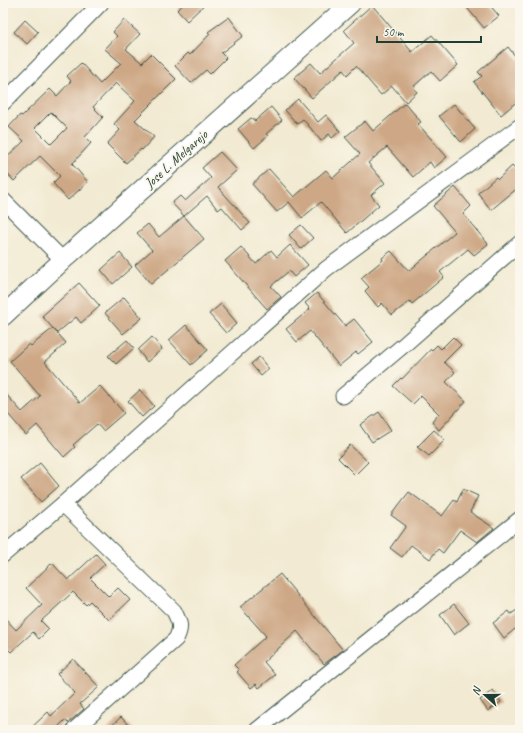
<svg xmlns="http://www.w3.org/2000/svg" width="523" height="733" font-family="Caveat,sans-serif">
<style>
.building{fill:#cea886;fill-rule:evenodd}
.lines{fill:none;stroke-linecap:round;stroke-linejoin:round}
.minor-casing{stroke:#3f574c;stroke-width:17}
.tertiary-casing{stroke:#3f574c;stroke-width:21}
.minor{stroke:#fff;stroke-width:15}
.tertiary{stroke:#fff;stroke-width:19}
.labels{text-anchor:middle;dominant-baseline:central;stroke-width:4;stroke-linejoin:round;paint-order:stroke}
.street-label{font-size:14px;fill:#1f3d34;stroke:#fbf7ec}
</style>
<rect width="100%" height="100%" fill="#fbf7ec"/>
<filter id="ink" filterUnits="userSpaceOnUse"><feTurbulence type="fractalNoise" baseFrequency=".025" numOctaves="2"/><feDisplacementMap in="SourceGraphic" scale="8" xChannelSelector="R" yChannelSelector="G"/><feConvolveMatrix kernelMatrix="1 2 1 2 8 2 1 2 1" color-interpolation-filters="sRGB"/></filter>
<filter id="wash" filterUnits="userSpaceOnUse"><feTurbulence type="fractalNoise" baseFrequency=".012" numOctaves="4" result="noise"/><feDisplacementMap in="SourceGraphic" scale="16" xChannelSelector="R" yChannelSelector="G"/><feGaussianBlur stdDeviation="0.9" result="paint"/><feColorMatrix in="noise" values="0 0 0 0 0 0 0 0 0 0 0 0 0 0 0 0 0 1.4 0 .05"/><feComposite in="paint" operator="in"/></filter>
<g filter="url(#wash)">
<rect width="100%" height="100%" fill="#f2ead2"/>
<g id="blocks">
<g class="building">
<path d="M 185,3 L 206,3 L 187,21 L 177,10 Z"/>
<path d="M 463,3 L 488,3 L 499,16 L 484,28 Z"/>
<path d="M 372,5 L 412,52 L 432,35 L 458,65 L 440,81 L 431,71 L 413,87 L 417,92 L 406,102 L 392,86 L 381,95 L 356,66 L 347,75 L 343,70 L 312,98 L 294,78 L 311,63 L 320,73 L 354,43 L 344,30 Z"/>
<path d="M 229,17 L 243,36 L 221,53 L 226,58 L 210,74 L 206,70 L 191,83 L 175,66 L 188,53 L 190,55 L 210,34 L 208,32 Z"/>
<path d="M 25,20 L 38,32 L 27,44 L 14,32 Z"/>
<path d="M 124,20 L 140,34 L 126,49 L 142,63 L 151,54 L 176,79 L 135,120 L 154,137 L 142,150 L 141,149 L 126,163 L 107,144 L 120,130 L 114,124 L 135,101 L 116,83 L 93,107 L 103,117 L 85,137 L 91,143 L 72,164 L 88,182 L 68,200 L 53,183 L 60,176 L 40,156 L 14,181 L 3,169 L 3,161 L 24,141 L 9,127 L 20,115 L 22,116 L 50,89 L 57,96 L 71,81 L 67,76 L 81,63 L 100,84 L 121,63 L 105,49 L 117,36 L 113,32 ZM 51,112 L 67,128 L 51,144 L 35,128 Z"/>
<path d="M 508,47 L 520,62 L 520,99 L 501,115 L 474,82 L 482,76 L 478,72 Z"/>
<path d="M 298,99 L 318,122 L 326,115 L 340,131 L 332,138 L 329,134 L 321,141 L 303,119 L 297,124 L 285,110 Z"/>
<path d="M 405,103 L 421,122 L 418,124 L 447,157 L 434,168 L 430,162 L 413,177 L 387,147 L 368,163 L 385,183 L 371,195 L 379,205 L 347,233 L 321,202 L 302,218 L 289,202 L 277,212 L 252,184 L 269,169 L 294,197 L 326,170 L 333,178 L 360,154 L 345,137 L 365,121 L 373,131 Z"/>
<path d="M 454,104 L 475,129 L 461,142 L 439,116 Z"/>
<path d="M 271,107 L 282,120 L 266,134 L 268,136 L 254,148 L 238,129 L 251,118 L 255,121 Z"/>
<path d="M 220,152 L 237,170 L 218,187 L 250,223 L 242,230 L 222,207 L 218,210 L 207,196 L 184,216 L 172,203 L 180,196 L 185,201 L 211,178 L 202,168 Z"/>
<path d="M 512,166 L 520,174 L 520,186 L 491,210 L 478,193 L 496,177 L 498,179 Z"/>
<path d="M 455,187 L 471,206 L 463,214 L 488,244 L 474,255 L 468,249 L 440,272 L 444,277 L 412,304 L 410,301 L 392,315 L 382,303 L 378,307 L 365,291 L 369,287 L 361,278 L 383,260 L 382,258 L 391,251 L 409,271 L 455,232 L 433,206 Z"/>
<path d="M 184,216 L 204,239 L 151,284 L 135,265 L 152,250 L 137,233 L 148,224 L 159,237 Z"/>
<path d="M 301,225 L 313,238 L 301,249 L 289,235 Z"/>
<path d="M 290,245 L 308,265 L 294,277 L 289,271 L 271,286 L 281,297 L 267,309 L 225,261 L 241,247 L 256,264 L 271,250 L 277,257 Z"/>
<path d="M 120,253 L 132,267 L 113,284 L 101,270 Z"/>
<path d="M 79,283 L 100,306 L 81,323 L 76,317 L 57,333 L 42,316 Z"/>
<path d="M 317,293 L 345,326 L 354,319 L 373,342 L 358,354 L 356,352 L 339,366 L 310,331 L 297,342 L 286,329 L 310,309 L 305,303 Z"/>
<path d="M 124,297 L 142,318 L 123,334 L 105,313 Z"/>
<path d="M 221,304 L 237,323 L 226,333 L 209,314 Z"/>
<path d="M 186,325 L 208,350 L 191,365 L 169,340 Z"/>
<path d="M 53,328 L 66,343 L 45,362 L 80,403 L 100,386 L 124,413 L 103,431 L 97,424 L 73,445 L 75,447 L 64,457 L 37,425 L 26,435 L 3,408 L 3,391 L 22,412 L 40,396 L 10,361 L 29,344 L 31,346 Z"/>
<path d="M 152,337 L 162,349 L 147,362 L 138,350 Z"/>
<path d="M 453,337 L 461,345 L 444,362 L 455,372 L 446,382 L 466,401 L 439,430 L 432,422 L 439,414 L 421,396 L 413,404 L 393,386 L 401,378 L 402,379 L 431,349 L 432,350 L 437,345 L 441,349 Z"/>
<path d="M 127,340 L 134,348 L 116,364 L 108,356 Z"/>
<path d="M 259,357 L 269,369 L 261,376 L 251,364 Z"/>
<path d="M 140,390 L 154,406 L 142,417 L 128,401 Z"/>
<path d="M 379,412 L 391,430 L 372,442 L 360,425 Z"/>
<path d="M 434,430 L 445,440 L 429,456 L 417,447 Z"/>
<path d="M 350,445 L 368,462 L 355,475 L 338,458 Z"/>
<path d="M 40,463 L 59,486 L 41,502 L 21,479 Z"/>
<path d="M 463,489 L 478,496 L 470,512 L 494,528 L 477,542 L 460,530 L 443,553 L 438,549 L 430,559 L 411,545 L 402,557 L 390,548 L 406,526 L 391,515 L 409,492 L 442,516 L 454,500 L 457,502 Z"/>
<path d="M 96,554 L 105,564 L 90,578 L 109,597 L 118,588 L 130,600 L 109,620 L 90,601 L 86,605 L 73,592 L 41,621 L 49,629 L 39,639 L 33,632 L 11,652 L 8,649 L 3,654 L 3,616 L 16,630 L 42,605 L 26,588 L 52,563 L 68,580 Z"/>
<path d="M 280,574 L 343,650 L 324,664 L 297,631 L 264,662 L 275,675 L 259,688 L 256,684 L 251,688 L 237,672 L 239,670 L 234,665 L 266,636 L 240,607 Z"/>
<path d="M 454,604 L 469,623 L 454,635 L 440,615 Z"/>
<path d="M 520,608 L 520,625 L 504,638 L 493,623 L 509,611 L 511,614 Z"/>
<path d="M 73,659 L 99,687 L 80,704 L 84,709 L 68,723 L 65,720 L 55,730 L 29,730 L 48,712 L 51,716 L 75,693 L 57,674 Z"/>
<path d="M 493,690 L 501,702 L 488,711 L 480,700 Z"/>
<path d="M 121,717 L 133,730 L 107,730 Z"/>
</g>
</g>
</g>
<g filter="url(#ink)">
<use href="#blocks" fill-opacity="0" stroke="#3f574c" stroke-width="1"/>
<g class="lines">
<g class="minor-casing">
<g id="minor">
<path d="M 3,103 L 101,3"/>
<path d="M 3,200 L 63,260"/>
<path d="M 343,396 L 405,344 L 520,243"/>
<path d="M 63,504 L 174,611 C 180,623 182,627 176,639 L 74,730"/>
<path d="M 3,555 L 63,504 L 326,269 L 520,126"/>
<path d="M 257,730 L 520,519"/>
</g>
</g>
<g class="tertiary-casing">
<path id="tertiary" d="M 3,316 L 63,260 L 351,3"/>
</g>
<use href="#minor" class="minor"/>
<use href="#tertiary" class="tertiary"/>
</g>
</g>
<g class="labels">
<g class="street-label">
<text transform="translate(176 159) rotate(-42)">Jose L. Melgarejo</text>
</g>
</g>
<rect width="523" height="733" fill="none" stroke="#fbf7ec" stroke-width="16"/>
<g transform="translate(485 695) rotate(291)" stroke="#fbf7ec" stroke-width="3" paint-order="stroke">
<path d="M0-3L7 15L0 10L-7 15Z" fill="#1f3d34"/>
<text y="-6" font-size="11" font-weight="bold" text-anchor="middle" fill="#1f3d34">N</text>
</g>
<path d="M377 36v6h104v-6" fill="none" stroke="#1f3d34" stroke-width="2"/>
<text x="383" y="36" font-size="12" fill="#1f3d34" stroke="#fbf7ec" stroke-width="3" paint-order="stroke">50 m</text>
</svg>
